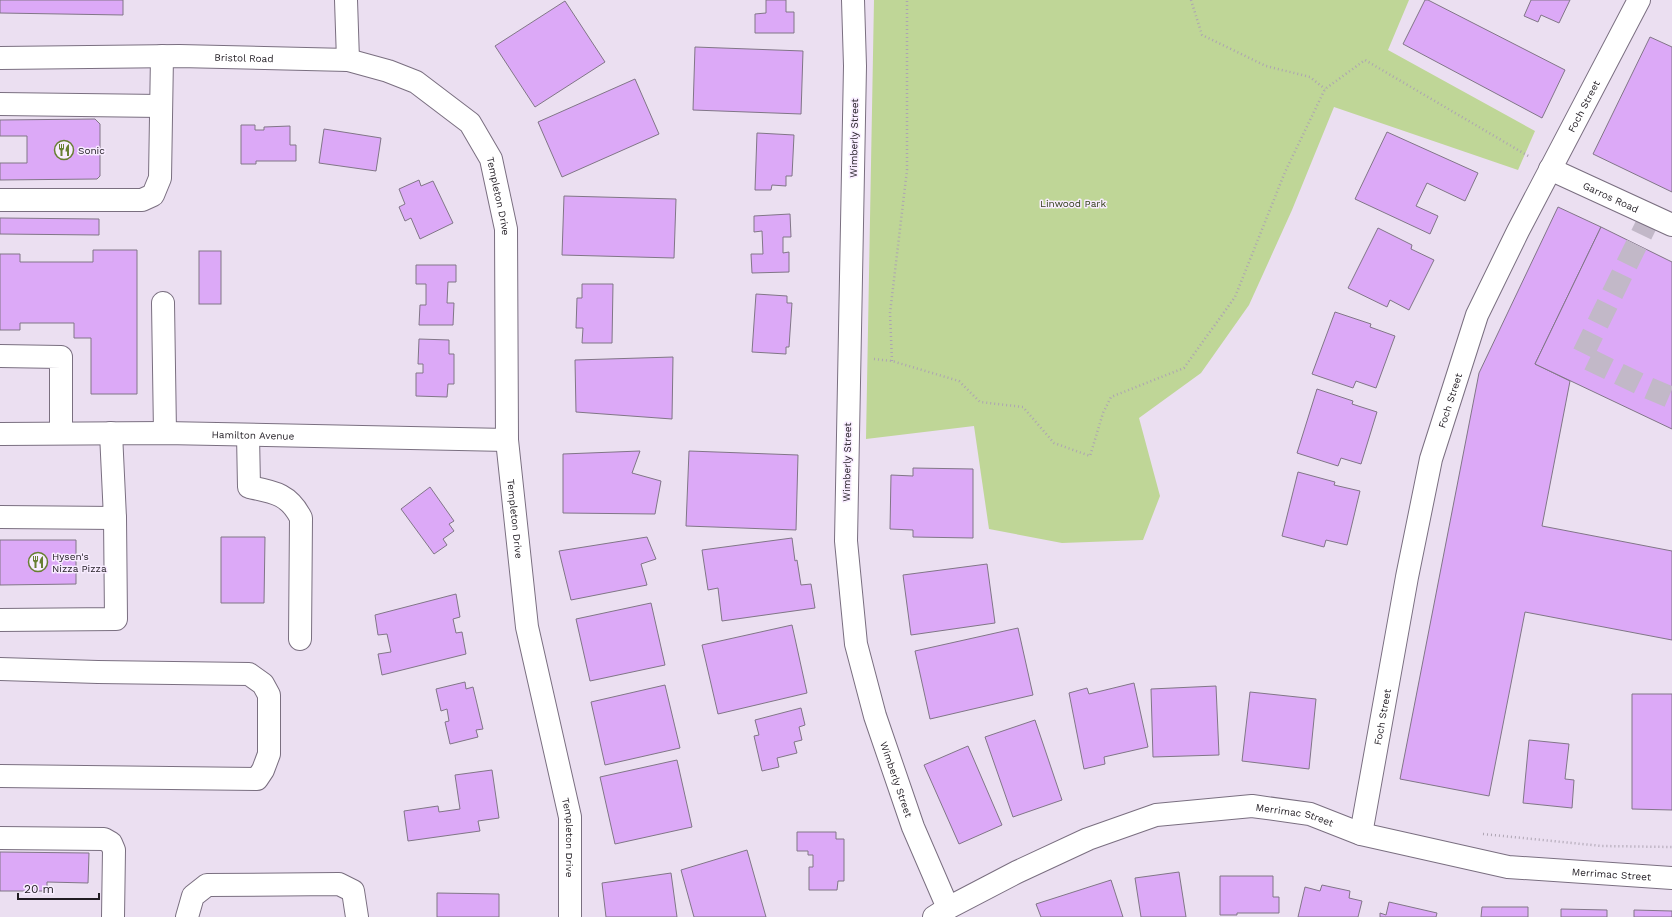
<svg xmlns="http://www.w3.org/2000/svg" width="1672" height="917" font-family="'Work Sans',sans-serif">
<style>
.green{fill:#bfd697}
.building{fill:#dca9f7;stroke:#817687}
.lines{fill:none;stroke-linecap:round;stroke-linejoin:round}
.minor-tunnel{stroke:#c2b8c8;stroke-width:22;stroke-dasharray:22 11;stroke-linecap:butt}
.minor-casing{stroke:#7a6f80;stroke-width:24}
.path{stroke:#ada4b2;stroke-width:2.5;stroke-dasharray:1 3;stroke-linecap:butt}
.minor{stroke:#fff;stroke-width:22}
.labels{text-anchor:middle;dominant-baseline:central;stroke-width:3;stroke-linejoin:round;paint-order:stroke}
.street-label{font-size:10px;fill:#201b22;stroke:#f8ecff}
.poi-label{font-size:10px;fill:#201b22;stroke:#f8ecff;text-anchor:start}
.park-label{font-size:10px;fill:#313d18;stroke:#f8ecff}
</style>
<rect width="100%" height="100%" fill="#ebdff1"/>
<path class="green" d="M 874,0 L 1409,0 L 1388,50 L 1535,131 L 1518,170 L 1334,107 L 1292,210 L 1249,305 L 1201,373 L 1139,418 L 1160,496 L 1143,540 L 1062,543 L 989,529 L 974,426 L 866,439 Z"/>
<g class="building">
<path d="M 0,0 L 123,0 L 123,15 L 0,13 Z"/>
<path d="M 766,0 L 786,0 L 786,12 L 794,12 L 794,33 L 755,33 L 755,14 L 766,13 Z"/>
<path d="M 1425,0 L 1428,0 L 1565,70 L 1542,118 L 1403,44 Z"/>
<path d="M 1531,0 L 1570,0 L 1559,23 L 1541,15 L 1538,22 L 1524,16 Z"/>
<path d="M 565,1 L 605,62 L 535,107 L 495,46 Z"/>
<path d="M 1650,37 L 1672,47 L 1672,192 L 1593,154 Z"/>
<path d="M 695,47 L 803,51 L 801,114 L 693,110 Z"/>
<path d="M 635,79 L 659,134 L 562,177 L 538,122 Z"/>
<path d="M 95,119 L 100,124 L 100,176 L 97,179 L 0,180 L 0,163 L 27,163 L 27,136 L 0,136 L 0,120 Z"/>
<path d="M 241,125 L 255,125 L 255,130 L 264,130 L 264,127 L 290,126 L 290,145 L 296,145 L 296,161 L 256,161 L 256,164 L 241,164 Z"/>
<path d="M 324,129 L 381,138 L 376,171 L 319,163 Z"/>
<path d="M 1387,132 L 1478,173 L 1465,201 L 1427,183 L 1416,206 L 1438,216 L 1430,234 L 1355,199 Z"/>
<path d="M 757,133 L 794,135 L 792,176 L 786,176 L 786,186 L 772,185 L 771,190 L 755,190 Z"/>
<path d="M 419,180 L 421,186 L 433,181 L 453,223 L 420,239 L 411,218 L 405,221 L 399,207 L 405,204 L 399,189 Z"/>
<path d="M 564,196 L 676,199 L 674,258 L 562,255 Z"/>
<path d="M 1558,207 L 1601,227 L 1535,364 L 1570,381 L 1542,526 L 1672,551 L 1672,640 L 1525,612 L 1489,796 L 1400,779 L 1479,373 Z"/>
<path d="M 790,214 L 791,237 L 783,237 L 783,253 L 789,252 L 789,272 L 752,273 L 751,254 L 763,254 L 762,231 L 754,232 L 754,216 Z"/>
<path d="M 0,218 L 99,219 L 99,235 L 0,234 Z"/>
<path d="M 1601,227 L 1672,262 L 1672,429 L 1535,364 Z"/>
<path d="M 1378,228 L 1412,245 L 1411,249 L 1434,260 L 1409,310 L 1390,300 L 1387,307 L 1348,288 Z"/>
<path d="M 93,250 L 137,250 L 137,394 L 91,394 L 91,338 L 74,338 L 74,323 L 20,323 L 20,330 L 0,330 L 0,254 L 20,254 L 20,262 L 93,262 Z"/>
<rect x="199" y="251" width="22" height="53"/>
<path d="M 416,265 L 456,265 L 456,282 L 448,282 L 447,303 L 454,303 L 453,325 L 419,325 L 420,305 L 426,305 L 426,284 L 416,284 Z"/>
<path d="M 582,284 L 613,284 L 612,343 L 582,343 L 583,328 L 576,328 L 577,298 L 582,298 Z"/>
<path d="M 756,294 L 787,296 L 787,303 L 792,303 L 789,347 L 786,347 L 786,354 L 752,352 Z"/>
<path d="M 1335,312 L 1371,324 L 1370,327 L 1395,336 L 1376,388 L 1356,381 L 1353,388 L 1312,374 Z"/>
<path d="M 419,339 L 449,340 L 449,354 L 454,354 L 454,384 L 448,384 L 447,397 L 416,396 L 416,373 L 423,373 L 423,364 L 418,364 Z"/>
<path d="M 673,357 L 672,419 L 576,412 L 575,360 Z"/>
<path d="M 1317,389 L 1353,401 L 1352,404 L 1377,412 L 1361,464 L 1341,458 L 1338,466 L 1297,453 Z"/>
<path d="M 640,451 L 632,473 L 661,481 L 655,514 L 563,513 L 563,454 Z"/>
<path d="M 689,451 L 798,455 L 796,530 L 686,526 Z"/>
<path d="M 913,468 L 973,469 L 973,538 L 913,537 L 913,530 L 890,529 L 891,475 L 913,476 Z"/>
<path d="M 1298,472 L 1335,482 L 1334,485 L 1360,491 L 1347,545 L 1326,540 L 1324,547 L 1282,536 Z"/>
<path d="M 430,487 L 454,521 L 449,524 L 454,531 L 443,539 L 447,545 L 434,554 L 401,509 Z"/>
<path d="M 221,537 L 265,537 L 264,603 L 221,603 Z"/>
<path d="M 647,537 L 656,559 L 641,564 L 647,585 L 571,600 L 559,551 Z"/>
<path d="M 792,538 L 795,561 L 797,560 L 801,585 L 811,584 L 815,608 L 722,621 L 718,588 L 708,590 L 702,550 Z"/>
<path d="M 0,540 L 76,540 L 76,584 L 0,585 Z"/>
<path d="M 987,564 L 995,623 L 911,635 L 903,575 Z"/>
<path d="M 456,594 L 460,617 L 453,619 L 456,633 L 462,632 L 466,654 L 382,675 L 378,654 L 391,652 L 387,634 L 378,635 L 375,615 Z"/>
<path d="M 651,603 L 665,665 L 590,681 L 576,619 Z"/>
<path d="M 792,625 L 807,693 L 718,714 L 702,645 Z"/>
<path d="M 1018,628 L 1033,695 L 930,719 L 915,651 Z"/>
<path d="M 465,682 L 466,689 L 473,687 L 483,729 L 476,730 L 478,737 L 450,744 L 445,722 L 449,721 L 447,709 L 441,711 L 436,689 Z"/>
<path d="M 1134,683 L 1148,747 L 1104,757 L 1105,764 L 1084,769 L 1069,693 L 1087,688 L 1089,694 Z"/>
<path d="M 665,685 L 680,748 L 605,765 L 591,702 Z"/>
<path d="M 1216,686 L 1219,755 L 1153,757 L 1151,689 Z"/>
<path d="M 1250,692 L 1316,699 L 1309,769 L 1242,761 Z"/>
<path d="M 1632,694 L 1672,694 L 1672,810 L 1632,809 Z"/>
<path d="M 801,708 L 805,725 L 799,727 L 802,740 L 794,742 L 797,753 L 777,758 L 779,767 L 762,771 L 754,736 L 759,735 L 755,720 Z"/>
<path d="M 1035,720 L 1062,800 L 1013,817 L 985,737 Z"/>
<path d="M 1529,740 L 1569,744 L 1565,779 L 1574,780 L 1572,808 L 1523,803 Z"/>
<path d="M 968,746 L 1002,825 L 959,844 L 924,765 Z"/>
<path d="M 677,760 L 692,827 L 615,844 L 600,777 Z"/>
<path d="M 492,770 L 499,818 L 478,821 L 480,831 L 408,841 L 404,811 L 438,806 L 439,812 L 460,809 L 455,775 Z"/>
<path d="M 797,832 L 836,832 L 836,839 L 844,839 L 844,881 L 838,881 L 837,890 L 809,890 L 809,867 L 813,867 L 813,855 L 808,855 L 808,851 L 797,851 Z"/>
<path d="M 747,850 L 766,917 L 694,917 L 681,870 Z"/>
<path d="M 0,852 L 89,853 L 88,883 L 47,882 L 47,891 L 0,891 Z"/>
<path d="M 1179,872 L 1186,917 L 1141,917 L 1135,878 Z"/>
<path d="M 671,873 L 677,917 L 606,917 L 602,883 Z"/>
<path d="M 1220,876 L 1273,876 L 1273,897 L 1279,897 L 1279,913 L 1237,913 L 1237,915 L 1220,915 Z"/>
<path d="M 1111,880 L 1123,917 L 1041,917 L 1036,904 Z"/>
<path d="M 1322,885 L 1350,891 L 1349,898 L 1362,901 L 1358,917 L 1298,917 L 1305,887 L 1320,891 Z"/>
<path d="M 437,893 L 499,894 L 499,917 L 437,917 Z"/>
<path d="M 1389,902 L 1437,913 L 1436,917 L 1380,917 L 1380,913 L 1386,915 Z"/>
<path d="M 1482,907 L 1528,907 L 1528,917 L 1481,917 Z"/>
<path d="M 1561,909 L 1607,910 L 1607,917 L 1561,917 Z"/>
<path d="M 1634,910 L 1672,911 L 1672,917 L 1634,917 Z"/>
</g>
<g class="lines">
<path class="minor-tunnel" d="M 1651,215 L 1582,356 L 1644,386 L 1672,398"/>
<g class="minor-casing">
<g id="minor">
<path d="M 346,0 L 348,60"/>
<path id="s1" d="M 853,0 L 855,66 L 846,541 L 856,644 L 875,716 L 913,827 L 948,908"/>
<path id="s2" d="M 0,58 L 179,56 L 348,60 L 388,71 L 416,82 L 470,123 L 491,159 L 506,229 L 507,440 L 527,627 L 570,817 L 570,917"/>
<path d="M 0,104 L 161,106"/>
<path id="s3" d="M 1550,169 L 1672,225"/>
<path d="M 0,200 L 142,200 L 153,195 L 160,178 L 162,56"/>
<path d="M 163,303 L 165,433"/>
<path d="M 0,356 L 61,357 L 61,433"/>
<path id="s4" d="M 0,434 L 165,433 L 507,440"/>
<path d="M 248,435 L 249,487 C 274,492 289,494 301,518 L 300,639"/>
<path d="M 0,517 L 115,518 L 111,433"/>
<path d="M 0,620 L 116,619 L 115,518"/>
<path d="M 0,669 L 98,672 L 249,674 L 263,684 L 269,695 L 269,754 L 263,770 L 257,779 L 0,776"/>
<path id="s5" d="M 1361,834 L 1407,577 L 1431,459 L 1477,315 L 1518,231 L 1639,0"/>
<path d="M 0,838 L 104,839 L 111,843 L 114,850 L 113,917"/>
<path d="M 187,917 L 193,896 L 207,885 L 339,884 L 353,891 L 357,917"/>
<path id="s6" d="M 934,917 L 948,908 L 1017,872 L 1088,839 L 1156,815 L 1252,806 L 1310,814 L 1361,834 L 1508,867 L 1672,878"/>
</g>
</g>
<g class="path">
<path d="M 1191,0 L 1202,35 L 1266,66 L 1310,77 L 1325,89"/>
<path d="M 874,359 L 892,361 L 959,381 L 980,402 L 1023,407 L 1054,443 L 1090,456 L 1103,413 L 1111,397 L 1184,368 L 1235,297 L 1285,172 L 1325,89 L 1365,60 L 1530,157"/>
<path d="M 892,361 L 890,313 L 907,170 L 907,0"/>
<path d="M 1483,834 L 1602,846 L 1672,847"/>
</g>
<use href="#minor" class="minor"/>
</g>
<defs>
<g id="restaurant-ring" transform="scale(1)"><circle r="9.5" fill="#f8ecff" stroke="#677f32" stroke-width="1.5"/><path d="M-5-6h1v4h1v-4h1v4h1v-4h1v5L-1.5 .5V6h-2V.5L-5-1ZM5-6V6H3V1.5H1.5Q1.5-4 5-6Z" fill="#677f32"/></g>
</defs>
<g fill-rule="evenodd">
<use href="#restaurant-ring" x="64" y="150"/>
<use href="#restaurant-ring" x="38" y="562"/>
</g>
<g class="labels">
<g class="street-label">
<text stroke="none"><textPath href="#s2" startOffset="244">Bristol Road</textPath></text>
<text stroke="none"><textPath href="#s5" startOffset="767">Foch Street</textPath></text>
<text transform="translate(854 138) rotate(-89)">Wimberly Street</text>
<text stroke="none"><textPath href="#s2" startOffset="567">Templeton Drive</textPath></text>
<text stroke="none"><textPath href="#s3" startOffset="67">Garros Road</textPath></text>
<text stroke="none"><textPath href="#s5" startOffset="443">Foch Street</textPath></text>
<text stroke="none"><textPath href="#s4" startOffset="253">Hamilton Avenue</textPath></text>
<text transform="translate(847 462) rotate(-89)">Wimberly Street</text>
<text stroke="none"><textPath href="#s2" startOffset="891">Templeton Drive</textPath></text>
<text stroke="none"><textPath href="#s5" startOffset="119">Foch Street</textPath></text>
<text stroke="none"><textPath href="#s1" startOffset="786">Wimberly Street</textPath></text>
<text stroke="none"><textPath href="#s6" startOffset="385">Merrimac Street</textPath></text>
<text stroke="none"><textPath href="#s2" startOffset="1215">Templeton Drive</textPath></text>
<text stroke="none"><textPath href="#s6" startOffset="709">Merrimac Street</textPath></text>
</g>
<g class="poi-label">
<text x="78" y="150">Sonic</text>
<text x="52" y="556">Hysen's<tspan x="52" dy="12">Nizza Pizza</tspan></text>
</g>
<g class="park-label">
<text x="1073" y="203">Linwood Park</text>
</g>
</g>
<path d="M18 893v6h81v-6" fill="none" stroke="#201b22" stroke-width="2"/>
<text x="24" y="893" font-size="12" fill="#201b22" stroke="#f8ecff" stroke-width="3" paint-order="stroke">20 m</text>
</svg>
